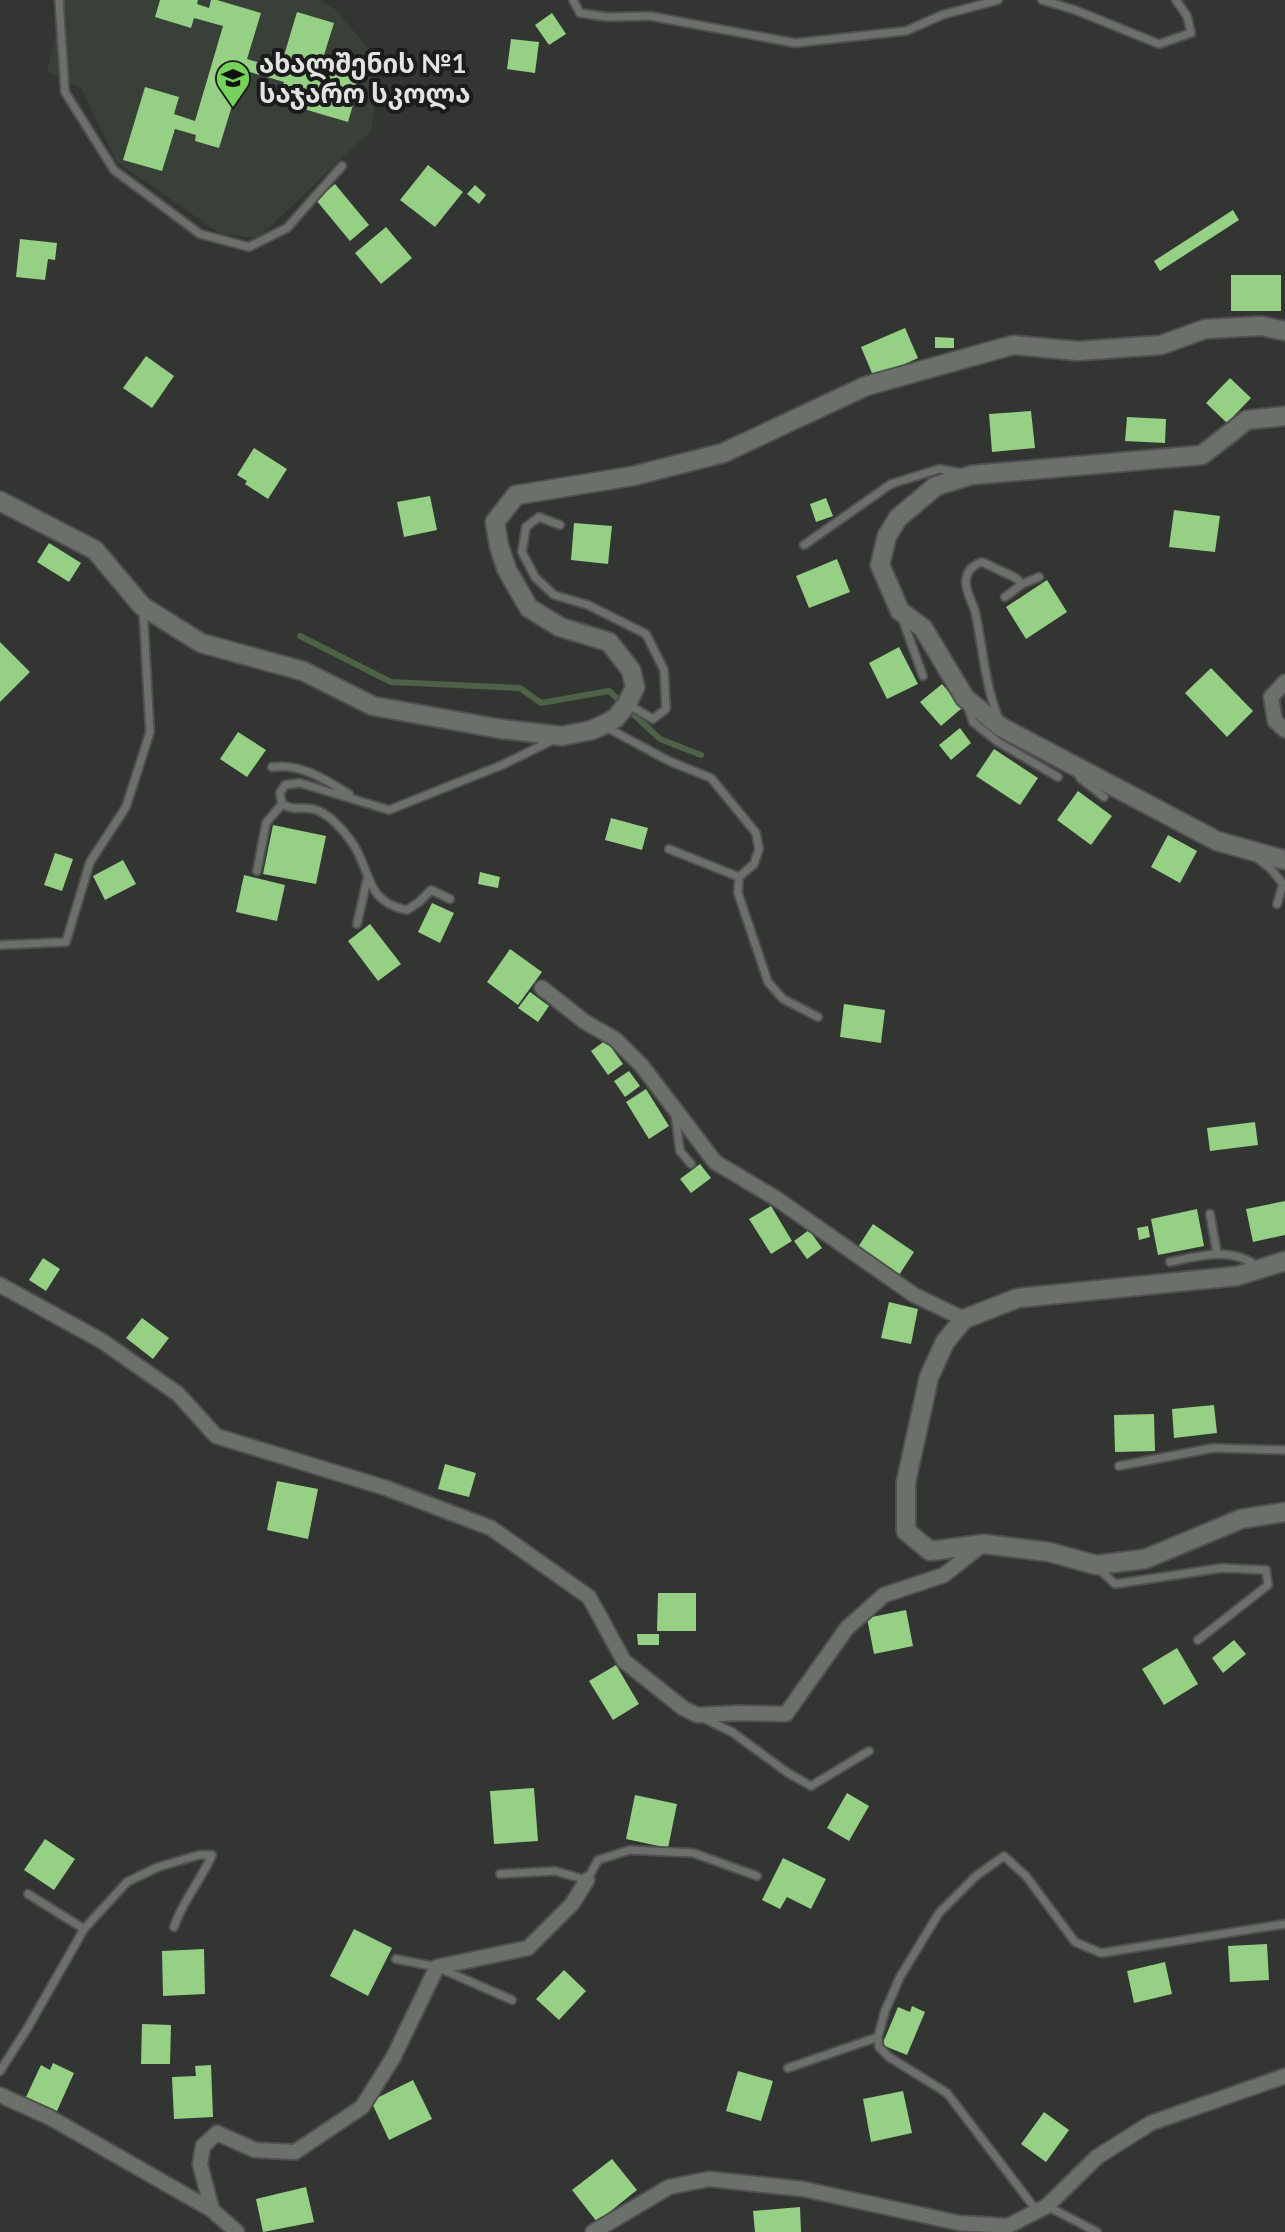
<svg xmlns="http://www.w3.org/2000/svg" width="1285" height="2232" font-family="Lato,'Noto Sans Georgian',sans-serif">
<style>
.built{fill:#394037}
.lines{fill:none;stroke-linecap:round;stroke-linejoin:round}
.stream{stroke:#4d6246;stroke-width:6}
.building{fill:#95d085}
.service-casing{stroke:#4e514d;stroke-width:11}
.minor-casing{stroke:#4e514d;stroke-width:18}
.tertiary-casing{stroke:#4e514d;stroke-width:22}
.service{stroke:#6c706b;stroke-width:7}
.minor{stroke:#6c706b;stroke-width:14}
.tertiary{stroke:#6c706b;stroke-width:18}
.labels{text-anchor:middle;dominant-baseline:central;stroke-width:8;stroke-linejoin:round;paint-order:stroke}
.poi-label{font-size:26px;font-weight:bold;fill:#e2e4e1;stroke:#1b1c1b;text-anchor:start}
</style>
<rect width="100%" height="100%" fill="#323531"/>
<path class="built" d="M 63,0 L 320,0 L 336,10 L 380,62 L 371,131 L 258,238 L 221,234 L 117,162 L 81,88 L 47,71 Z"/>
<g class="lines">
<g class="stream">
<path d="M 300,636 L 391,682 L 520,688 L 541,703 L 609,691 L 621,702"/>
<path d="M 631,712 L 660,739 L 701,755"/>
</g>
</g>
<g class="building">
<path d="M 160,0 L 198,0 L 197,4 L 209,8 L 211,0 L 217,0 L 261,13 L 247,59 L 280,69 L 297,12 L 334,23 L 324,55 L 364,67 L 348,122 L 297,107 L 297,104 L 279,99 L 284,82 L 243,70 L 219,148 L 195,141 L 196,135 L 175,129 L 162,171 L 123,160 L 145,87 L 179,97 L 174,114 L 195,121 L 223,26 L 194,18 L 191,28 L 155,17 Z"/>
<path d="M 552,13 L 566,34 L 549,45 L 535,25 Z"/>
<path d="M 511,39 L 539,42 L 535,73 L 507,69 Z"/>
<path d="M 428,165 L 463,192 L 435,227 L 400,200 Z"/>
<path d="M 335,184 L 369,225 L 350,241 L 316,200 Z"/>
<path d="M 475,185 L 486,195 L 479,204 L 467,194 Z"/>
<path d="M 1233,210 L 1239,220 L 1160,271 L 1154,261 Z"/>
<path d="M 386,227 L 412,258 L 381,284 L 355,253 Z"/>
<path d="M 20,239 L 57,243 L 55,260 L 48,259 L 45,280 L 16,277 Z"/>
<rect x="1231" y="275" width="50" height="36"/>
<path d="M 905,328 L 918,358 L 874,378 L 861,347 Z"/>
<path d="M 935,337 L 954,338 L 954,348 L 935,348 Z"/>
<path d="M 146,356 L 174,376 L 152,408 L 123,388 Z"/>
<path d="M 1230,378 L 1251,398 L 1227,423 L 1206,403 Z"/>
<path d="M 1031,411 L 1035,448 L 992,452 L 989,414 Z"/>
<path d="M 1127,417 L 1166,419 L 1165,443 L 1125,441 Z"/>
<path d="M 254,448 L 287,469 L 268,499 L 245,484 L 247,481 L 237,475 Z"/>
<path d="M 430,496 L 437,530 L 404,537 L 397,502 Z"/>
<path d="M 826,498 L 833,516 L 816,522 L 810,504 Z"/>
<path d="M 1174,510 L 1220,516 L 1215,552 L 1169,547 Z"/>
<path d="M 574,523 L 612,526 L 608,564 L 571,560 Z"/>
<path d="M 49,543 L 81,563 L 69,582 L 37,562 Z"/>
<path d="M 837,559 L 850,592 L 809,608 L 796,576 Z"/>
<path d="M 1047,580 L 1067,612 L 1026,639 L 1006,607 Z"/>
<path d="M 0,642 L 30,672 L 0,702 Z"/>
<path d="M 899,647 L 918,684 L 887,699 L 869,663 Z"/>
<path d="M 1211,668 L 1253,711 L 1227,737 L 1185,693 Z"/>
<path d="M 942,684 L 962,708 L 941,726 L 920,702 Z"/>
<path d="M 960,728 L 971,743 L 951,760 L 939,745 Z"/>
<path d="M 238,732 L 266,750 L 247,777 L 220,759 Z"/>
<path d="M 994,749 L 1038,778 L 1020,805 L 976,776 Z"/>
<path d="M 1078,791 L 1112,816 L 1091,845 L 1057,820 Z"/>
<path d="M 611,818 L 648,828 L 642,850 L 605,840 Z"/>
<path d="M 273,825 L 326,836 L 316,884 L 263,874 Z"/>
<path d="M 1168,835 L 1197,851 L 1180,883 L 1151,867 Z"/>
<path d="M 55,853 L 73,859 L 62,891 L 44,885 Z"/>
<path d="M 123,860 L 136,884 L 105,900 L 93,876 Z"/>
<path d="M 480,872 L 500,877 L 498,888 L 478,884 Z"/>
<path d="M 244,875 L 285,885 L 277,921 L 236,912 Z"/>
<path d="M 432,903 L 454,913 L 440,943 L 418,932 Z"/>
<path d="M 370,924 L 401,964 L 378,981 L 348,941 Z"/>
<path d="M 510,949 L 542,972 L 518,1005 L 487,982 Z"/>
<path d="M 530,992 L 549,1006 L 538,1022 L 518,1008 Z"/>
<path d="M 844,1004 L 885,1010 L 881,1043 L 840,1037 Z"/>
<path d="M 606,1040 L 623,1064 L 608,1075 L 591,1051 Z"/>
<path d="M 629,1071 L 640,1086 L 625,1097 L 614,1081 Z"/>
<path d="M 646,1089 L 669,1126 L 649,1139 L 626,1102 Z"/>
<path d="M 1255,1122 L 1258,1145 L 1210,1151 L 1207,1128 Z"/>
<path d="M 700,1164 L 711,1178 L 691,1193 L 680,1179 Z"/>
<path d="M 1285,1201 L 1285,1235 L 1253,1242 L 1246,1209 Z"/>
<path d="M 771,1206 L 792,1241 L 771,1254 L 749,1219 Z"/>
<path d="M 1197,1209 L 1204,1246 L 1158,1255 L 1151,1219 Z"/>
<path d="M 873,1224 L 914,1252 L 899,1275 L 858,1247 Z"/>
<path d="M 1148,1226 L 1150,1237 L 1139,1240 L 1137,1228 Z"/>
<path d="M 809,1230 L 822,1248 L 807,1259 L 794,1241 Z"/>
<path d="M 43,1258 L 60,1269 L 46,1291 L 29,1280 Z"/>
<path d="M 889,1302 L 918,1309 L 911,1344 L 881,1338 Z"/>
<path d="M 142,1318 L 169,1338 L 153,1359 L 126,1338 Z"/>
<path d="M 1214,1405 L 1217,1433 L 1174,1438 L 1172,1409 Z"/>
<path d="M 1154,1414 L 1155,1451 L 1115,1452 L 1114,1415 Z"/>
<path d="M 445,1464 L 476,1473 L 469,1497 L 438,1489 Z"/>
<path d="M 277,1481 L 318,1489 L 308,1539 L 267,1530 Z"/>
<path d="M 658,1593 L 696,1593 L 696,1631 L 657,1631 Z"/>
<path d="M 906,1610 L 913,1646 L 874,1654 L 867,1618 Z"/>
<path d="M 637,1634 L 659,1634 L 659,1645 L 638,1645 Z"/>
<path d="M 1234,1640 L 1246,1654 L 1223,1673 L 1212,1658 Z"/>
<path d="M 1177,1648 L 1198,1684 L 1164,1705 L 1142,1669 Z"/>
<path d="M 616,1665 L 639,1704 L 613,1720 L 589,1681 Z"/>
<path d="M 534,1788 L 538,1841 L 494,1844 L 490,1791 Z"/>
<path d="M 847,1793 L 869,1806 L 849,1841 L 827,1828 Z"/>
<path d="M 635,1795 L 677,1804 L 668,1848 L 626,1839 Z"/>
<path d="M 45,1839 L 75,1859 L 54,1890 L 24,1870 Z"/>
<path d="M 783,1858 L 826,1879 L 811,1909 L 787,1897 L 780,1909 L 762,1900 Z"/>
<path d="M 354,1929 L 392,1948 L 368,1996 L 330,1976 Z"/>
<path d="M 1267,1944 L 1269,1980 L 1230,1982 L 1228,1946 Z"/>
<path d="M 204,1949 L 205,1994 L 163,1996 L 162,1951 Z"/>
<path d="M 1165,1962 L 1172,1994 L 1134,2003 L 1127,1971 Z"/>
<path d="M 564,1970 L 586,1991 L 559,2020 L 536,1999 Z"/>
<path d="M 912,2006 L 925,2012 L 907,2055 L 882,2045 L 898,2007 L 910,2012 Z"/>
<path d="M 142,2024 L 171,2025 L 170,2064 L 141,2064 Z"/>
<path d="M 53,2063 L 74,2073 L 57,2111 L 26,2097 L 41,2065 L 50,2070 Z"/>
<path d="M 211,2065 L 213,2117 L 174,2119 L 172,2077 L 196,2076 L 195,2066 Z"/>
<path d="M 738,2071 L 773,2081 L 761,2121 L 726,2111 Z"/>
<path d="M 413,2080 L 432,2119 L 389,2140 L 371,2101 Z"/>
<path d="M 903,2091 L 912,2133 L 871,2142 L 863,2099 Z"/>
<path d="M 1044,2112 L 1069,2130 L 1046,2162 L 1021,2144 Z"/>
<path d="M 612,2159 L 637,2190 L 597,2222 L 572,2190 Z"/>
<path d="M 306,2187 L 314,2222 L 263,2232 L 256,2199 Z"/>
<path d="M 800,2207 L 801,2232 L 755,2232 L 753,2211 Z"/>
</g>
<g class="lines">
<g class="service-casing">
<g id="service">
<path d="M 59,0 L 65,92 L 114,170 L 200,234 L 249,247 L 287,228 L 342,166"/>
<path d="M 573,0 L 580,13 L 607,17 L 650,16 L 795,43 L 906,31 L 942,15 L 998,0"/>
<path d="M 1042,0 L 1075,10 L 1159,44 L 1191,33 L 1187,16 L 1176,0"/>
<path d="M 560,525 L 539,517 L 526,527 L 522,552 L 535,577 L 554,595 L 588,605 L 646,634 L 664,670 L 666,709 L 653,719 L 629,705"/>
<path d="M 804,545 L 891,484 L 939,469 L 962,473"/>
<path d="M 1005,597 L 1022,584 L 1039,577"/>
<path d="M 902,618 L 923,676"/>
<path d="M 968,707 L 973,722 L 998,742 L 1058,777"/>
<path d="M 998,717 C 984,681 983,647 975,611 C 972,601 965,591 966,580 C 967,570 973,565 982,562 L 1016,578 L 1022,584"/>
<path d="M 604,726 L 669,761 L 711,778 L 756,833 L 759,849 L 754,864 L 739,877 L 738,893 L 768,982 L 783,999 L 818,1017"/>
<path d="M 272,767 C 301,763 324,779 349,794"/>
<path d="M 1079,775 L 1080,778 L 1104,797"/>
<path d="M 669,849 L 739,877"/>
<path d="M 1257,858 L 1271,869 L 1283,884 L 1277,904"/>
<path d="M 257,871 L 266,823 L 282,804"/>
<path d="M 450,899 L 431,890 L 419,902 L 407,910 C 364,902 372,870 351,841 C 343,829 327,812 313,809 C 299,806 297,812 282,804 L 280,793 L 285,785 L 300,783 L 389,810 L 502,765 L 553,740"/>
<path d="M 357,924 L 367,880"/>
<path d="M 0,945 L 66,942 L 90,862 L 126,807 L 150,732 L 143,608"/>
<path d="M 675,1114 L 680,1151 L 691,1164"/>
<path d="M 1210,1214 L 1217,1253"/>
<path d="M 1170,1262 C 1200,1256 1231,1246 1258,1267"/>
<path d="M 1119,1466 L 1213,1448 L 1285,1450"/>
<path d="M 1097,1567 L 1115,1584 L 1222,1568 L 1266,1570 L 1268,1585 L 1198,1640"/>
<path d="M 705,1719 L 732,1732 L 788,1773 L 811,1786 L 869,1751"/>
<path d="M 500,1874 L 555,1871 L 587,1880 L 598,1860 L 630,1850 L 693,1853 L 757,1876"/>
<path d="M 28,1894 L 84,1929"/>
<path d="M 396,1959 L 437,1967 L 512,2000"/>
<path d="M 788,2068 L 878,2037"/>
<path d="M 0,2071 L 27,2029 L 84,1929 L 127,1882 L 158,1867 L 199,1855 L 212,1855 C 201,1880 182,1902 174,1927"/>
<path d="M 1047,2206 L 1097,2232"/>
<path d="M 1037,2211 L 947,2093 L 889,2057 L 879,2047 L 878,2037 L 885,2011 L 900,1977 L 939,1913 L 976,1876 L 1004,1856 L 1026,1876 L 1075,1942 L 1101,1953 L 1285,1924"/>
</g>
</g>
<g class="minor-casing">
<g id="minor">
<path d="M 1285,682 L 1271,697 L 1275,721 L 1285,730"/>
<path d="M 542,988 L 585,1022 L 615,1039 L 642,1066 L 715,1162 L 777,1199 L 914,1295 L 964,1319"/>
<path d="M 0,1285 L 102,1341 L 178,1394 L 216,1436 L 386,1488 L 491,1528 L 589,1597 L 624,1661 L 683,1708 L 697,1715 L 738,1713 L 786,1714 L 847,1628 L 884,1595 L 944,1575 L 983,1544"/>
<path d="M 0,2095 L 49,2117 L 212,2210 L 237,2232"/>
<path d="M 212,2210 L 200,2164 L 203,2146 L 217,2133 L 255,2150 L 295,2152 L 362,2107 L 393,2058 L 437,1967 L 528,1948 L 572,1904 L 587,1880"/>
<path d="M 593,2232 L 669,2187 L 709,2179 L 803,2189 L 959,2223 L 1008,2226 L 1047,2206 L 1097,2157 L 1151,2123 L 1285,2076"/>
</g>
</g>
<g class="tertiary-casing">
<g id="tertiary">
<path d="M 1285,416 L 1247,420 L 1202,455 L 972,475 L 936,486 L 898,518 L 887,536 L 880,565 L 900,611 L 923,628 L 965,698 L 1001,727 L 1217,841 L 1285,860"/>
<path d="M 0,501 L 95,550 L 142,606 L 201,643 L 303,671 L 373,706 L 501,729 L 562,736 L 592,730 L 603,725 L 616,718 L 627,704 L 635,687 L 631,670 L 609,642 L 560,627 L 529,608 L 507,570 L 499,546 L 495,522 L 516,495 L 633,476 L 723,453 L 866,386 L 1013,345 L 1078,351 L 1161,345 L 1205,329 L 1261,326 L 1285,331"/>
<path d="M 1285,1261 L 1237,1276 L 1018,1298 L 964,1319 L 945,1342 L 929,1377 L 906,1482 L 906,1531 L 930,1551 L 984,1544 L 1049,1552 L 1096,1565 L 1145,1559 L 1241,1519 L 1285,1512"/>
</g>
</g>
<use href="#service" class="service"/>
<use href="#minor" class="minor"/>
<use href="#tertiary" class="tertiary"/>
</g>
<defs>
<g id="school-pin" transform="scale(1.8)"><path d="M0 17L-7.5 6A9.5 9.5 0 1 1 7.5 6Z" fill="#76d25a" stroke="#1b1c1b"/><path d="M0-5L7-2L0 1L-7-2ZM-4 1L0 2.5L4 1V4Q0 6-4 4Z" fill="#111"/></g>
</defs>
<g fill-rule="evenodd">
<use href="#school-pin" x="233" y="78"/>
</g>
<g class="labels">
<g class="poi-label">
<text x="259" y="63">ახალშენის №1<tspan x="259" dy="30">საჯარო სკოლა</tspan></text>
</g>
</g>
</svg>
